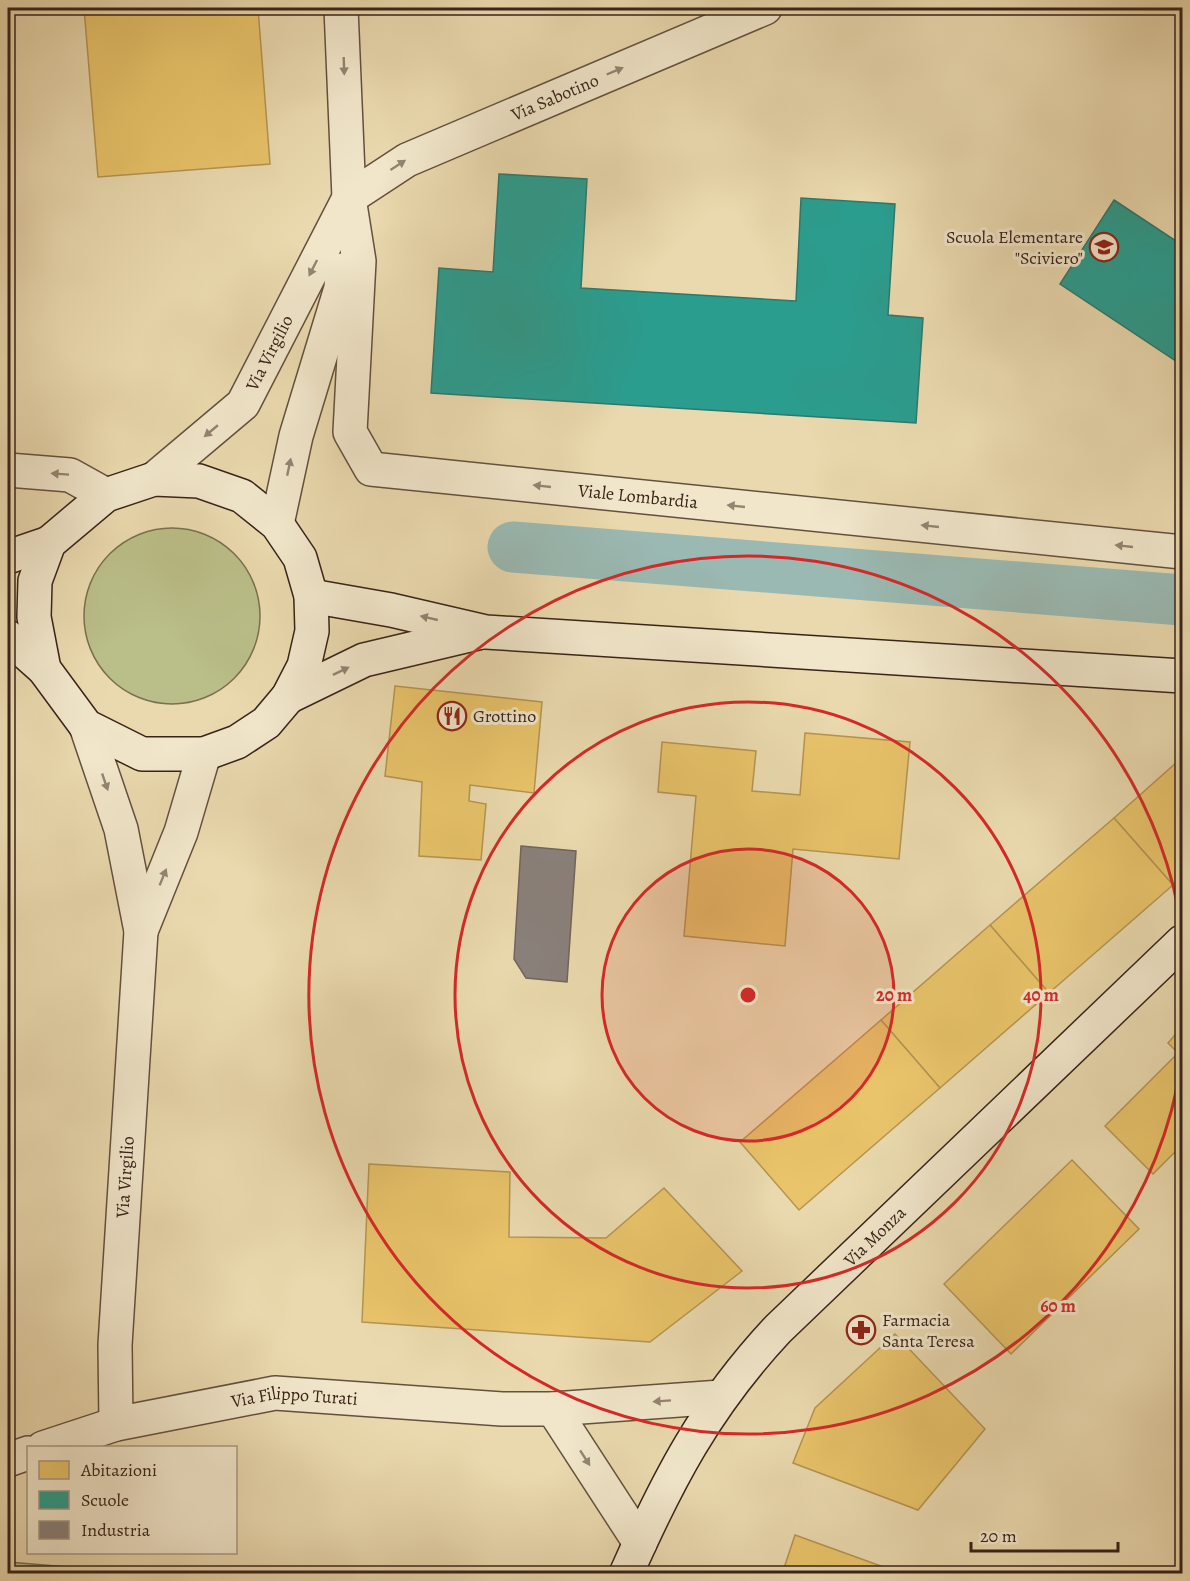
<svg xmlns="http://www.w3.org/2000/svg" width="1190" height="1581" font-family="Alegreya,serif">
<style>
.green{fill:#babe88;stroke:#797050;stroke-width:1.5}
.homes{fill:#e9c46a;stroke:#b49452;stroke-width:1.5}
.schools{fill:#2a9d8f;stroke:#2e786c;stroke-width:1.5}
.industry{fill:#8a817c;stroke:#71655e;stroke-width:1.5}
.lines{fill:none;stroke-linecap:round;stroke-linejoin:round}
.canal{stroke:#9ab9b2;stroke-width:51}
.street-casing{stroke:#64503e;stroke-width:36}
.secondary-casing{stroke:#382319;stroke-width:36}
.street{stroke:#f1e6ca;stroke-width:33}
.secondary{stroke:#f1e6ca;stroke-width:33}
.oneway{fill:#948472}
.ring{fill:none;stroke:#d62828;stroke-width:3}
.labels{text-anchor:middle;dominant-baseline:central;stroke-width:6;stroke-linejoin:round;paint-order:stroke}
.street-label{font-size:18px;fill:#382319;stroke:#f1e6ca}
.poi-label{font-size:18px;fill:#382319;stroke:#f1e6ca;text-anchor:start}
.centre{fill:#d62828;stroke:#f1e6ca;stroke-width:3}
.ring-label{font-size:18px;text-anchor:middle;font-weight:bold;fill:#d62828;stroke:#f1e6ca;stroke-width:6;stroke-linejoin:round;paint-order:stroke}
</style>
<rect width="100%" height="100%" fill="#ead9ae"/>
<filter id="stains"><feTurbulence type="fractalNoise" baseFrequency=".00333" numOctaves="4"/><feColorMatrix values="0 0 0 0 .2 0 0 0 0 .09 0 0 0 0 .02 0 0 0 .5 -.17"/></filter>
<radialGradient id="worn" r=".72"><stop offset=".6" stop-color="#630" stop-opacity="0"/><stop offset="1" stop-color="#630" stop-opacity=".3"/></radialGradient>
<g class="green">
<circle cx="172" cy="616" r="88"/>
<path d="M 8,1562 L 140,1573 L 8,1573 Z"/>
</g>
<g class="homes">
<path d="M 84,8 L 258,8 L 270,164 L 98,177 Z"/>
<path d="M 395,686 L 542,702 L 534,793 L 470,785 L 469,801 L 486,804 L 481,860 L 419,856 L 422,782 L 385,776 Z"/>
<path d="M 805,733 L 910,742 L 899,859 L 793,849 L 785,946 L 684,936 L 696,796 L 658,792 L 662,742 L 756,751 L 752,791 L 800,795 Z"/>
<path d="M 1177,762 L 1182,769 L 1182,877 L 1173,885 L 1114,818 Z"/>
<path d="M 1114,818 L 1173,885 L 1049,993 L 990,925 Z"/>
<path d="M 990,925 L 1049,993 L 940,1088 L 881,1020 Z"/>
<path d="M 881,1020 L 940,1088 L 799,1210 L 740,1142 Z"/>
<path d="M 1182,1027 L 1182,1057 L 1168,1043 Z"/>
<path d="M 1178,1053 L 1182,1057 L 1182,1145 L 1153,1174 L 1105,1126 Z"/>
<path d="M 1072,1160 L 1139,1229 L 1011,1354 L 944,1284 Z"/>
<path d="M 369,1164 L 510,1172 L 509,1237 L 606,1238 L 664,1188 L 742,1271 L 650,1342 L 362,1322 Z"/>
<path d="M 895,1334 L 985,1429 L 918,1510 L 793,1463 L 815,1408 Z"/>
<path d="M 795,1535 L 903,1574 L 782,1574 Z"/>
</g>
<g class="schools">
<path d="M 499,174 L 587,179 L 581,288 L 796,301 L 801,198 L 895,204 L 888,315 L 923,318 L 916,423 L 431,393 L 439,268 L 493,272 Z"/>
<path d="M 1114,200 L 1182,245 L 1182,365 L 1060,284 Z"/>
</g>
<path class="industry" d="M 521,846 L 576,851 L 567,982 L 526,978 L 514,959 Z"/>
<g class="lines">
<path class="canal" d="M 513,547 L 1182,600"/>
<g class="street-casing">
<g id="street">
<path d="M 341,8 L 349,198 L 348,215"/>
<path id="s1" d="M 349,198 L 359,261 L 350,432 L 371,469 L 1182,552"/>
<path d="M 8,470 L 70,475 L 106,495"/>
<path id="s2" d="M 154,479 L 243,404 L 349,198 L 407,160 L 765,8"/>
<path d="M 277,524 L 296,436 L 341,288 L 342,270"/>
<path d="M 86,726 L 121,829 L 141,931 L 115,1345 L 116,1424"/>
<path d="M 141,931 L 181,832 L 204,754"/>
<path d="M 553,1409 L 640,1543"/>
<path id="s3" d="M 43,1448 L 116,1424 L 275,1393 L 502,1409 L 553,1409 L 721,1397"/>
<path d="M 8,1460 L 28,1453"/>
</g>
</g>
<g class="secondary-casing">
<g id="secondary">
<path d="M 154,479 L 199,481 L 242,496 L 277,524 L 300,558 L 311,596 L 312,631 L 304,666 L 288,697 L 266,723 L 237,742 L 204,754 L 142,754 L 86,726 L 44,669 L 34,617 L 35,581 L 49,543 L 106,495 Z"/>
<path d="M 8,557 L 49,543"/>
<path d="M 311,596 L 391,610 L 486,632 L 1182,676"/>
<path d="M 8,637 L 44,669"/>
<path d="M 288,697 L 364,660 L 478,633"/>
<path id="s4" d="M 626,1574 C 668,1479 706,1406 778,1329 L 1182,942"/>
</g>
</g>
<use href="#street" class="street"/>
<use href="#secondary" class="secondary"/>
</g>
<defs><path id="oneway-solid" d="M-6-.8H1V-3.2L6.5 0L1 3.2V.8H-6Z" transform="scale(1.5)"/></defs>
<g class="oneway">
<use href="#oneway-solid" transform="translate(344 66) rotate(88)"/>
<use href="#oneway-solid" transform="translate(615 71) rotate(-23)"/>
<use href="#oneway-solid" transform="translate(398 165) rotate(-33)"/>
<use href="#oneway-solid" transform="translate(313 268) rotate(117)"/>
<use href="#oneway-solid" transform="translate(211 431) rotate(140)"/>
<use href="#oneway-solid" transform="translate(289 467) rotate(-78)"/>
<use href="#oneway-solid" transform="translate(60 474) rotate(-176)"/>
<use href="#oneway-solid" transform="translate(542 486) rotate(-174)"/>
<use href="#oneway-solid" transform="translate(736 506) rotate(-174)"/>
<use href="#oneway-solid" transform="translate(930 526) rotate(-174)"/>
<use href="#oneway-solid" transform="translate(1124 546) rotate(-174)"/>
<use href="#oneway-solid" transform="translate(429 618) rotate(-167)"/>
<use href="#oneway-solid" transform="translate(341 671) rotate(-26)"/>
<use href="#oneway-solid" transform="translate(105 782) rotate(71)"/>
<use href="#oneway-solid" transform="translate(163 877) rotate(-68)"/>
<use href="#oneway-solid" transform="translate(662 1401) rotate(176)"/>
<use href="#oneway-solid" transform="translate(585 1458) rotate(57)"/>
</g>
<circle cx="748" cy="995" r="146" fill="#d62828" fill-opacity=".12"/>
<g class="ring">
<circle cx="748" cy="995" r="146"/>
<circle cx="748" cy="995" r="293"/>
<path d="M1182 1060A439 439 0 1 1 1182 930"/>
</g>
<defs>
<g id="school-ring" transform="scale(1.5)"><circle r="9.5" fill="#f1e6ca" stroke="#8f2418" stroke-width="1.5"/><path d="M0-5L7-2L0 1L-7-2ZM-4 1L0 2.5L4 1V4Q0 6-4 4Z" fill="#8f2418"/></g>
<g id="restaurant-ring" transform="scale(1.5)"><circle r="9.5" fill="#f1e6ca" stroke="#8f2418" stroke-width="1.5"/><path d="M-5-6h1v4h1v-4h1v4h1v-4h1v5L-1.5 .5V6h-2V.5L-5-1ZM5-6V6H3V1.5H1.5Q1.5-4 5-6Z" fill="#8f2418"/></g>
<g id="pharmacy-ring" transform="scale(1.5)"><circle r="9.5" fill="#f1e6ca" stroke="#8f2418" stroke-width="1.5"/><path d="M-2-6h4v4h4v4h-4v4h-4v-4h-4v-4h4Z" fill="#8f2418"/></g>
</defs>
<g fill-rule="evenodd">
<use href="#school-ring" x="1104" y="247"/>
<use href="#restaurant-ring" x="452" y="716"/>
<use href="#pharmacy-ring" x="861" y="1330"/>
</g>
<g class="labels">
<g class="street-label">
<text stroke="none"><textPath href="#s2" startOffset="578">Via Sabotino</textPath></text>
<text stroke="none"><textPath href="#s2" startOffset="174">Via Virgilio</textPath></text>
<text stroke="none"><textPath href="#s1" startOffset="546">Viale Lombardia</textPath></text>
<text transform="translate(125 1177) rotate(-86)">Via Virgilio</text>
<text stroke="none"><textPath href="#s4" startOffset="424">Via Monza</textPath></text>
<text stroke="none"><textPath href="#s3" startOffset="258">Via Filippo Turati</textPath></text>
</g>
<g class="poi-label">
<text x="1083" y="237" text-anchor="end">Scuola Elementare<tspan x="1083" dy="21">"Sciviero"</tspan></text>
<text x="473" y="716">Grottino</text>
<text x="882" y="1320">Farmacia<tspan x="882" dy="21">Santa Teresa</tspan></text>
</g>
</g>
<circle cx="748" cy="995" r="9" class="centre"/>
<g class="ring-label">
<text x="894" y="1001">20 m</text>
<text x="1041" y="1001">40 m</text>
<text x="1058" y="1312">60 m</text>
</g>
<rect width="1190" height="1581" fill="none" stroke="#ead9ae" stroke-width="30"/>
<rect x="9" y="9" width="1172" height="1563" fill="none" stroke="#382319" stroke-width="3"/>
<rect x="15" y="15" width="1160" height="1551" fill="none" stroke="#382319" stroke-width="1.5"/>
<rect x="27" y="1446" width="210" height="108" fill="#f1e6ca" stroke="#a79883" stroke-width="1.5"/>
<rect x="39" y="1461" width="30" height="18" fill="#e9c46a" stroke="#a79883" stroke-width="1.5"/>
<text x="81" y="1476" font-size="18" fill="#382319">Abitazioni</text>
<rect x="39" y="1491" width="30" height="18" fill="#2a9d8f" stroke="#a79883" stroke-width="1.5"/>
<text x="81" y="1506" font-size="18" fill="#382319">Scuole</text>
<rect x="39" y="1521" width="30" height="18" fill="#8a817c" stroke="#a79883" stroke-width="1.5"/>
<text x="81" y="1536" font-size="18" fill="#382319">Industria</text>
<path d="M971 1542v9h147v-9" fill="none" stroke="#382319" stroke-width="3"/>
<text x="980" y="1542" font-size="18" fill="#382319" stroke="#f1e6ca" stroke-width="4.5" paint-order="stroke">20 m</text>
<rect width="100%" height="100%" filter="url(#stains)"/>
<rect width="100%" height="100%" fill="url(#worn)"/>
</svg>
